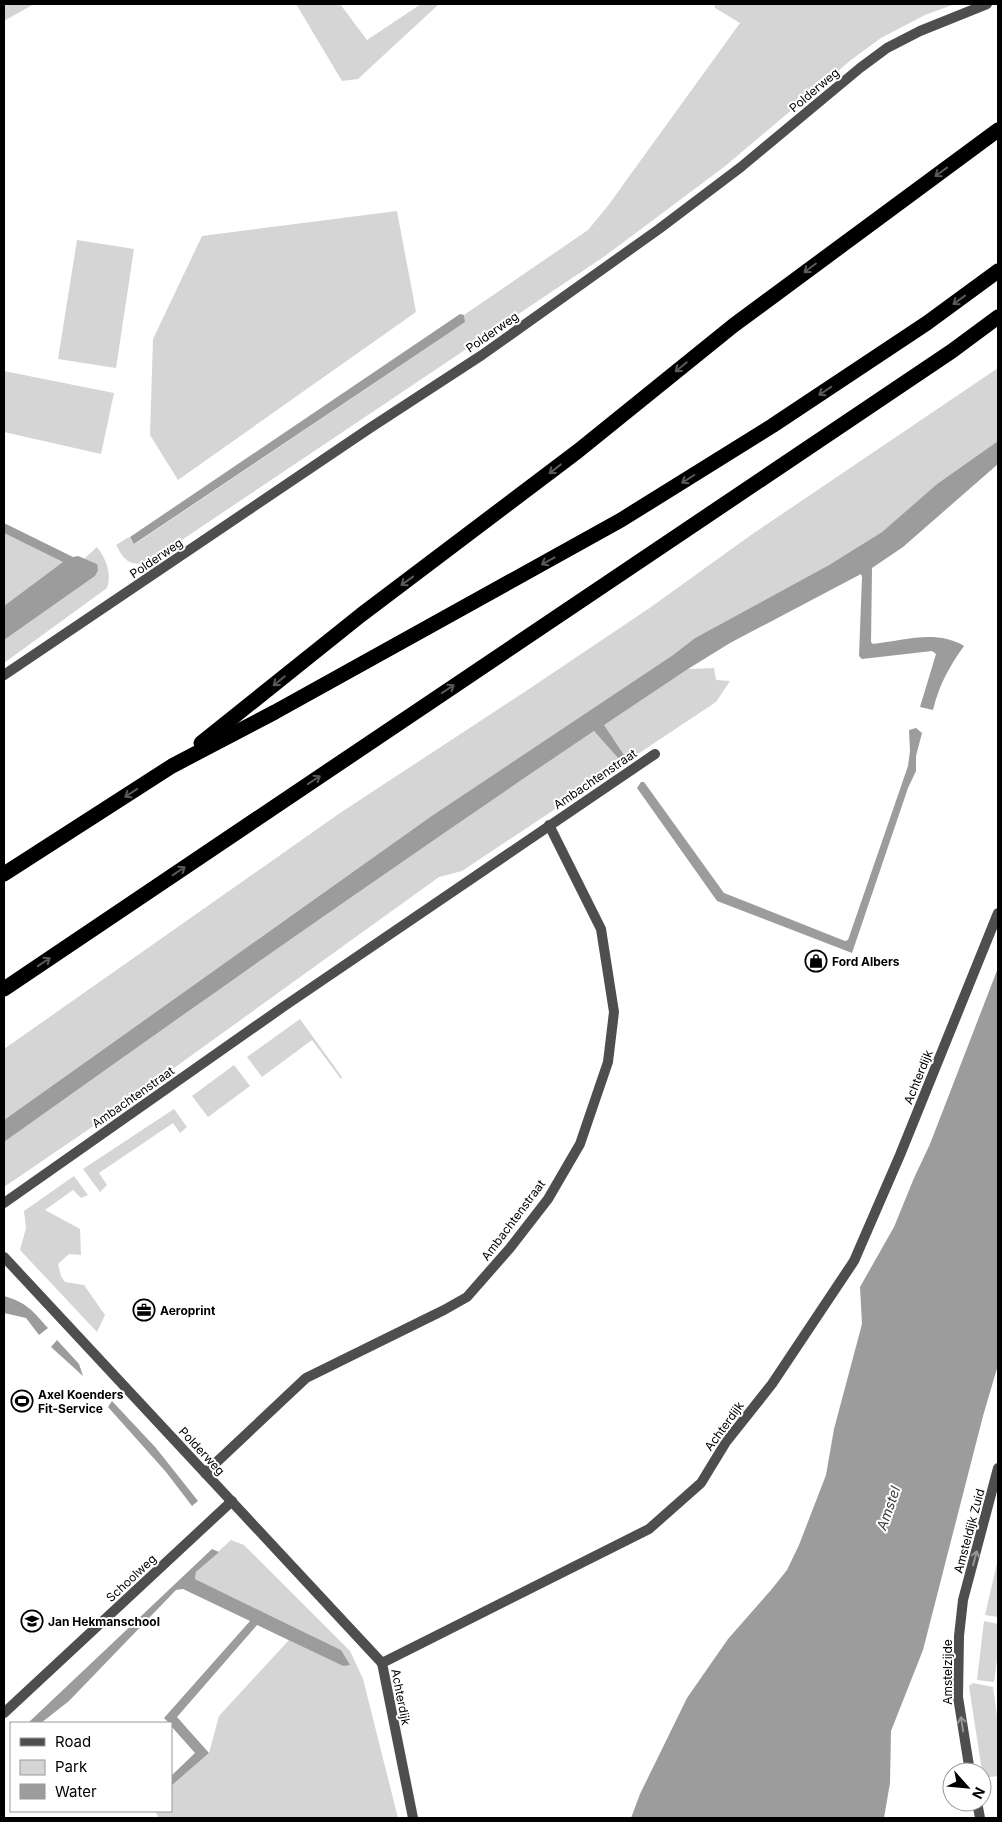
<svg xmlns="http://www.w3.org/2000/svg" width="1002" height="1822" font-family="Inter,sans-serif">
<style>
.green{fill:#d5d5d5}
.water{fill:#9c9c9c}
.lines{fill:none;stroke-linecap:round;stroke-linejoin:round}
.minor{stroke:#4e4e4e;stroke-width:10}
.motorway{stroke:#000;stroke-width:15}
.oneway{stroke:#595959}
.oneway2{stroke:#959595}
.labels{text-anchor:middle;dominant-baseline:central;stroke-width:4;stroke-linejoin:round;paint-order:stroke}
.street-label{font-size:12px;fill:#000;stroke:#fff}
.poi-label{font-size:12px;font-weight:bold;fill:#000;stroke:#fff;text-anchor:start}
.water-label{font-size:14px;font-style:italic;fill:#3d3d3d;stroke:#fff}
</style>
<rect width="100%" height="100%" fill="#fff"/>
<g class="green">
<path d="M 4,4 L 34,4 L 4,21 Z"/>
<path d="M 296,4 L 340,4 L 367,40 L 421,4 L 439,4 L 358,79 L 342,81 Z"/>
<path d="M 714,4 L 955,4 L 925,15 L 881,38 L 851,60 L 724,167 L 605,256 L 146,564 C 127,564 125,561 116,545 L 129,537 L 135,544 L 449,333 L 465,322 L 464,315 L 588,230 L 607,207 L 740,23 L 715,8 Z"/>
<path d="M 397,211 L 416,312 L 178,480 L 150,435 L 153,339 L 202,236 Z"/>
<path d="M 77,240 L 134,249 L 116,368 L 58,359 Z"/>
<path d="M 998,368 L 998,441 L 937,484 L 882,532 L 829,565 L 695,638 L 673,655 L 433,815 L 4,1120 L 4,1049 L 340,813 L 532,687 L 651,607 L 751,535 Z"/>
<path d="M 4,371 L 114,393 L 101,454 L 4,432 Z"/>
<path d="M 4,533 L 64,562 L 4,606 Z"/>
<path d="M 97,547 C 106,559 112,573 107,588 L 4,663 L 4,640 L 95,576 L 97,564 L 84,559 Z"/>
<path d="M 714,668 L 716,680 L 730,681 L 716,702 L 462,871 L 439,877 L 95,1125 L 4,1187 L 4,1142 C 199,1003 395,865 594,731 L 618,758 L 623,755 L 603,725 L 688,669 Z"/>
<path d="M 300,1019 L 342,1077 L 341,1079 L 312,1040 L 262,1077 L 247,1057 Z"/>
<path d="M 234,1065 L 250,1086 L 208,1117 L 192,1096 Z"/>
<path d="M 174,1109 L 187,1127 L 180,1133 L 173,1123 L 99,1173 L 107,1185 L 100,1192 L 83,1169 Z"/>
<path d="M 74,1176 L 88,1195 L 81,1198 L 73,1190 L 45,1210 L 80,1229 L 81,1255 L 69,1254 L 58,1264 L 61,1276 L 65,1282 L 84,1285 L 105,1315 L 97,1332 L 20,1250 L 26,1228 L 24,1211 Z"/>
<path d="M 231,1540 L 244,1545 L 350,1651 L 363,1679 L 398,1818 L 159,1818 L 155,1811 L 171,1811 L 171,1786 L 209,1753 L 219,1716 L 289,1640 L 343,1666 L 341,1650 L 195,1579 L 196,1572 Z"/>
<path d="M 998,1559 L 998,1617 L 985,1615 Z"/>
<path d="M 984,1621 L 998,1624 L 998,1652 L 994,1682 L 977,1680 Z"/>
<path d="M 973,1683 L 993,1687 L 998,1724 L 998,1776 L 983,1778 L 969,1686 Z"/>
</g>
<g class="water">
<path d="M 460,314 L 464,315 L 465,322 L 449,333 L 134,544 L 130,537 Z"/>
<path d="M 998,441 L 998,464 L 903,547 L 872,568 L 871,642 L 873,644 C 903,641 936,629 964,646 C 949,667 939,685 933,710 L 920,707 L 936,654 L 932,651 L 862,659 L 859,656 L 862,577 L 861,574 L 730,643 L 688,669 L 604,725 L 624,755 L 618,758 L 594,731 C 395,865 199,1003 4,1142 L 4,1120 L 433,815 L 673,655 L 695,638 L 829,565 L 882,532 L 937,484 Z"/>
<path d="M 4,523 L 73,557 L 78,556 L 97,564 L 98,570 L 95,576 L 4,640 L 4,606 L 63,562 L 4,533 Z"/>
<path d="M 916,728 L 922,733 L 916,756 L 916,771 L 908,788 L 852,953 L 717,901 L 637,788 L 641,782 L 644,782 L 724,893 L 845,941 L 848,940 L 908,766 L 910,751 L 909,730 Z"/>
<path d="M 998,968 L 998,1365 L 983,1416 L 923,1650 L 891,1731 L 890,1783 L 884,1818 L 631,1818 L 640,1794 L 687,1698 L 728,1639 L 771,1590 L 787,1570 L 799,1545 L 826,1475 L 834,1429 L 862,1324 L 860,1287 L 894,1227 L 914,1178 L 930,1144 Z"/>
<path d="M 4,1296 C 26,1302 33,1311 48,1328 L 39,1335 L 26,1318 L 4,1313 Z"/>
<path d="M 57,1340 L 79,1364 L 83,1376 L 51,1347 Z"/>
<path d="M 112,1401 L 156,1448 L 198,1501 L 192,1506 L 166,1472 L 108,1407 Z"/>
<path d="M 212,1549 L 219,1552 L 196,1572 L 195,1579 L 341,1650 L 350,1665 L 343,1666 L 257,1625 L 177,1717 L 209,1753 L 171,1786 L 171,1776 L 195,1753 L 171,1726 L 171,1723 L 169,1723 L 164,1718 L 250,1621 L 183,1589 L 176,1590 L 69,1701 L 41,1723 L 28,1723 Z"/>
</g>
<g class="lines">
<g class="minor">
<path d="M 4,675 L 370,428 L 482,355 L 659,229 L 741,167 L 860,68 L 887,48 L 920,31 L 987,4"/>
<path d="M 4,1203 L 283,1007 L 655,754"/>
<path d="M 4,1257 L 382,1663"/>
<path d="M 205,1473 L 306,1378 L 444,1310 L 467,1297 L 510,1248 L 548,1199 L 580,1144 L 608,1062 L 614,1012 L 601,929 L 549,825"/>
<path d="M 382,1663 L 649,1529 L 701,1483 L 726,1442 L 772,1384 L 854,1261 L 900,1155 L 998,913"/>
<path d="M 382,1663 L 413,1818"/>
<path d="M 4,1713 L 232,1501"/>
<path d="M 970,1772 L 958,1697 L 959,1636 L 963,1600 L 998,1468"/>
<path d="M 977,1802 L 980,1818"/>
</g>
<g class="motorway">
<path d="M 201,743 L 361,615 L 578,451 L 734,325 L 998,130"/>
<path d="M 4,874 L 172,766 L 275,712 L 621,520 L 772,426 L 927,323 L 998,271"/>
<path d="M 4,989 L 952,351 L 998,317"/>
</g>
</g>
<defs><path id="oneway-shaft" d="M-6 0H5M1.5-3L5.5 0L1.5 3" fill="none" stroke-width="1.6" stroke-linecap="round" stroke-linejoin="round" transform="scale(1.25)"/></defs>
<g class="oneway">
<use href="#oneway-shaft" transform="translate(941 172) rotate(144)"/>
<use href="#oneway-shaft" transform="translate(810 268) rotate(143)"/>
<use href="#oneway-shaft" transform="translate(959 300) rotate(144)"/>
<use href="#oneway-shaft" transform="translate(681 367) rotate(141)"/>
<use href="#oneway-shaft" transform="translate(825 391) rotate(146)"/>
<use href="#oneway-shaft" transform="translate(555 469) rotate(142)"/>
<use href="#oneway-shaft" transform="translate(688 479) rotate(148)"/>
<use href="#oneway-shaft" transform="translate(548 561) rotate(151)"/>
<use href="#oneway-shaft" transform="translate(407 581) rotate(144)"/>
<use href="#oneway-shaft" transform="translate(279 681) rotate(141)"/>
<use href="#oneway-shaft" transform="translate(448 689) rotate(-34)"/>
<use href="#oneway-shaft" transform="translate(314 780) rotate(-34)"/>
<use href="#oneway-shaft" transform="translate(131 793) rotate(147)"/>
<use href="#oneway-shaft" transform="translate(179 871) rotate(-34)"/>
<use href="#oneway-shaft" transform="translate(44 962) rotate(-34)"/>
</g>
<g class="oneway2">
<use href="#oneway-shaft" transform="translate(975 1558) rotate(-75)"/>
<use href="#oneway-shaft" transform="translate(962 1724) rotate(-99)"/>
</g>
<defs>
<g id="shop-ring" transform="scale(1.125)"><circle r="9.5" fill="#fff" stroke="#000" stroke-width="1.5"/><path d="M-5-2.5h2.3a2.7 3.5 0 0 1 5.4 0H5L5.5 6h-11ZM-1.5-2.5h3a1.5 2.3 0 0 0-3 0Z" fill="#000"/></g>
<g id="office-ring" transform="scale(1.125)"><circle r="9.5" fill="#fff" stroke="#000" stroke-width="1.5"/><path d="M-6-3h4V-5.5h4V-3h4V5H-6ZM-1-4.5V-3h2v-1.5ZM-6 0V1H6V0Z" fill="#000"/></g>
<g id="stadium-ring" transform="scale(1.125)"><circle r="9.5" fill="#fff" stroke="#000" stroke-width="1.5"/><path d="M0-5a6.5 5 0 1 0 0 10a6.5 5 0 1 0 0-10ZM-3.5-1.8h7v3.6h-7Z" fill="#000"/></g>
<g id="school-ring" transform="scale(1.125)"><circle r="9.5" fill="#fff" stroke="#000" stroke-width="1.5"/><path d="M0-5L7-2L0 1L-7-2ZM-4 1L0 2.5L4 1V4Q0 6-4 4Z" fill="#000"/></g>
</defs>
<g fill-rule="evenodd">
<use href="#shop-ring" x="816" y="961"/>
<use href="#office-ring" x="144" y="1310"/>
<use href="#stadium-ring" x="22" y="1401"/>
<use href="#school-ring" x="32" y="1621"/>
</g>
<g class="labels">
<g class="street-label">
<text transform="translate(814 90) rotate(-40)">Polderweg</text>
<text transform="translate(492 332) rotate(-35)">Polderweg</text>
<text transform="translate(156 558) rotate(-34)">Polderweg</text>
<text transform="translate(595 779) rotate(-34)">Ambachtenstraat</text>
<text transform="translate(918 1077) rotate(-68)">Achterdijk</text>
<text transform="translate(133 1097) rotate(-35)">Ambachtenstraat</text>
<text transform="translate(513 1220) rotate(-53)">Ambachtenstraat</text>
<text transform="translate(724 1426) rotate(-54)">Achterdijk</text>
<text transform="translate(202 1451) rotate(47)">Polderweg</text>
<text transform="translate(969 1531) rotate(-75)">Amsteldijk Zuid</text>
<text transform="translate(131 1578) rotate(-43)">Schoolweg</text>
<text transform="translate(947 1672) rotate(-90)">Amstelzijde</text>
<text transform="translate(401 1697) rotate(79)">Achterdijk</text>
</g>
<g class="poi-label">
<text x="832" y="961">Ford Albers</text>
<text x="160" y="1310">Aeroprint</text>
<text x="38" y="1394">Axel Koenders<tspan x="38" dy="14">Fit-Service</tspan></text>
<text x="48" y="1621">Jan Hekmanschool</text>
</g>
<g class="water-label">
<text transform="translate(888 1508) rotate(-71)">Amstel</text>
</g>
</g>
<rect width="1002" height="1822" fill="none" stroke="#000000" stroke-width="10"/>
<rect x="10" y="1722" width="162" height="90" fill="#ffffff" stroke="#999999"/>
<rect x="20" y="1738" width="25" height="8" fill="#4e4e4e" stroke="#999999"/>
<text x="55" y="1747" font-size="15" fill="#000000">Road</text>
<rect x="20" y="1760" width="25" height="15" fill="#d5d5d5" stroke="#999999"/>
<text x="55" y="1772" font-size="15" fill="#000000">Park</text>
<rect x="20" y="1784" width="25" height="15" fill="#9c9c9c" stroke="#999999"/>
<text x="55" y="1797" font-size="15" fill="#000000">Water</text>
<g transform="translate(967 1787) rotate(117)"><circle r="24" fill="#ffffff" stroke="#999999"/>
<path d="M0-4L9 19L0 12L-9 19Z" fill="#000000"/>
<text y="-8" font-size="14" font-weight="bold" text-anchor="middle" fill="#000000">N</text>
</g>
</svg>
